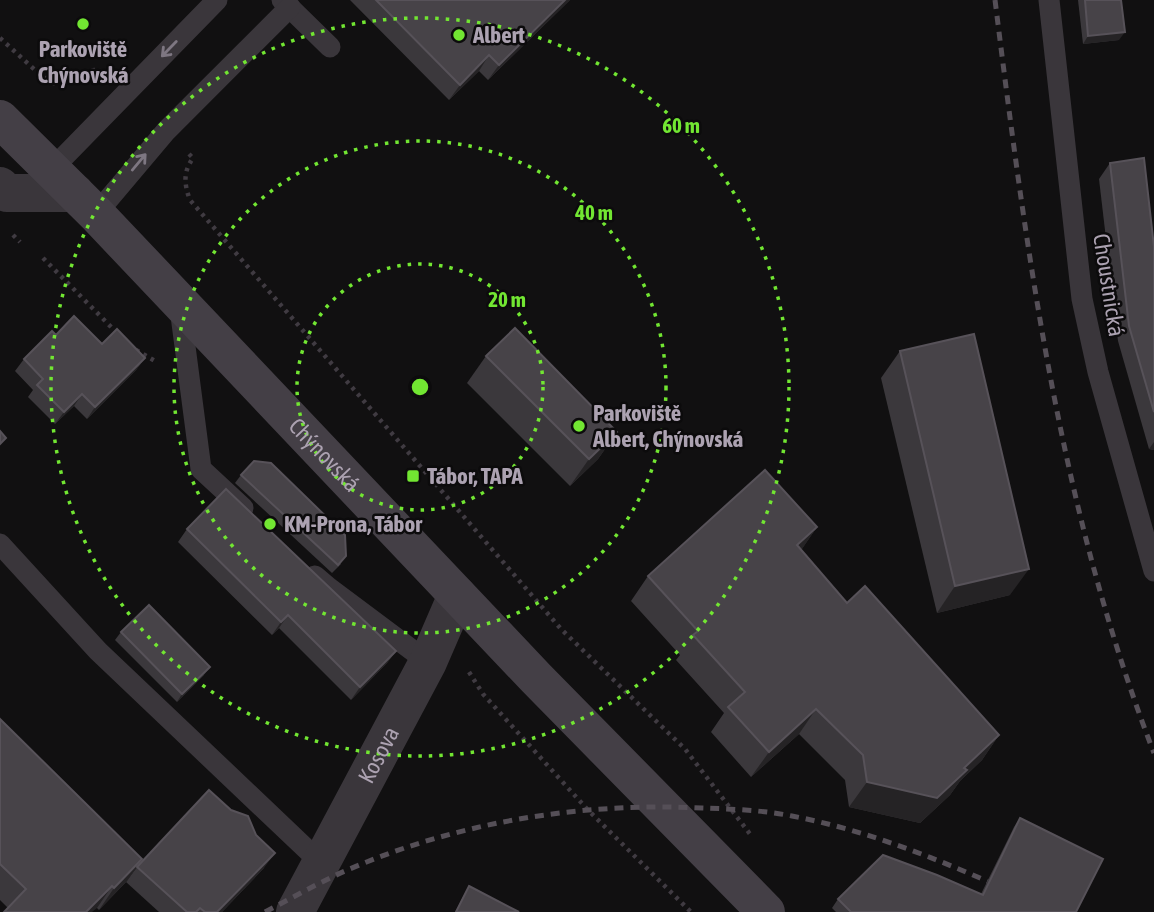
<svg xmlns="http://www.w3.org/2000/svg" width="1154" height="912" font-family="'Asap Condensed',sans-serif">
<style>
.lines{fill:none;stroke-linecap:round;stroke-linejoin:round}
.path{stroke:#403b42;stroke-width:4.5;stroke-dasharray:3.5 5;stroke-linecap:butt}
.service{stroke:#3a363b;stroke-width:21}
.minor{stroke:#3a363b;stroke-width:38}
.secondary{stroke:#443f46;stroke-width:38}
.rail{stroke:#554f57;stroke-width:5;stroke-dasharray:9 7;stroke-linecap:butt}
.wall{fill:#3b383c}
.shaded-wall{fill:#252325}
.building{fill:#474348;stroke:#575259;stroke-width:2}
.oneway{stroke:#7e7782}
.ring{fill:none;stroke:#72e632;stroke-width:3.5;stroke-dasharray:3.5 7}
.poi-dot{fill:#72e632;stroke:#0c0b0c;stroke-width:2.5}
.labels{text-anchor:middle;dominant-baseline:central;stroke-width:5;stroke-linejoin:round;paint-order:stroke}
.poi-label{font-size:23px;font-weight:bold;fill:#aca2b1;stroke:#0c0b0c;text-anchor:start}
.street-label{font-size:23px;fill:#aca2b1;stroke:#0c0b0c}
.centre{fill:#72e632;stroke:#0c0b0c;stroke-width:3.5}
.ring-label{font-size:21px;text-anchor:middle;font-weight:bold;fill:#72e632;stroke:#0c0b0c;stroke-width:5;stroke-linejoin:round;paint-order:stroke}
</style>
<rect width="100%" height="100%" fill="#111011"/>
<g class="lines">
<g class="path">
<path d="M 0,38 L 35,70 L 53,83 L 61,84 L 94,70 L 105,72"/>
<path d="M 189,154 L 193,158 C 183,172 184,184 190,200 L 561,629 L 685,749 L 750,834"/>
<path d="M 13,235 L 20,242"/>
<path d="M 43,258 L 119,335"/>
<path d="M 136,350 L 155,361"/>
<path d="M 469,672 L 483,694 L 587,809 L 691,912"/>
</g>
<g class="service">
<path d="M 282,0 L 330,47"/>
<path d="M 1049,0 L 1082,299 L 1098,372 L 1154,571"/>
<path d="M 52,169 L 217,0"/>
<path d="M 96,214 L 166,131 L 290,7"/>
<path d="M 180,308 L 201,469 L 243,508"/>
<path d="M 0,544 L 98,651 L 320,862"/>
<path d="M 315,576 L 329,588 L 428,662"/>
</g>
<g class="minor">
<path d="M 0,186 L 7,193 L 75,193"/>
<path id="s1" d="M 295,912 L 428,662 L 457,595"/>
</g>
<path class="secondary" id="s2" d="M 0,119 L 96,214 L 536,678 L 766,912"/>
<g class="rail">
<path d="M 995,0 C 1027,256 1060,511 1154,753"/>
<path d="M 265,912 C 292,898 318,883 345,871 C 457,822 581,802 702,808 C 731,809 762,810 792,816 C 866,830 938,859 1007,890"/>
</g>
</g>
<g class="wall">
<path d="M 350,0 L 570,0 L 488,80 L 479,71 L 449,100 Z"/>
<path d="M 1078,0 L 1121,0 L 1119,40 L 1083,44 Z"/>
<path d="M 1110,163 L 1154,246 L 1154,450 L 1149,449 L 1118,341 L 1099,179 Z"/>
<path d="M 56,335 L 102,344 L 145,358 L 136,370 L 87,419 L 74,406 L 55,424 L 28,397 L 33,390 L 15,371 L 24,359 Z"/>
<path d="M 900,351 L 1010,595 L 937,613 L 881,378 Z"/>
<path d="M 486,356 L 617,432 L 598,459 L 570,486 L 467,383 Z"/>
<path d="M 241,475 L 341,564 L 332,573 L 235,483 Z"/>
<path d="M 817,527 L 801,550 L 847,603 L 999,735 L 982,760 L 960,781 L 950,795 L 920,823 L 849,807 L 845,780 L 799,734 L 751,777 L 711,732 L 724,713 L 676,660 L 680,655 L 631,601 L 648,576 Z"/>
<path d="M 187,529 L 396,651 L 387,663 L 351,700 L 279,628 L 272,635 L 178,542 Z"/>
<path d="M 121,632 L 204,675 L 177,702 L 115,640 Z"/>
<path d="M 0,719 L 142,859 L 127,881 L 99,910 L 97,908 L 8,908 L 0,900 Z"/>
<path d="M 1020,818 L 1076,912 L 836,912 L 832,908 L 838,899 L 981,894 L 1014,827 Z"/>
<path d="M 137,867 L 264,868 L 222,912 L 159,912 L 126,882 Z"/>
<path d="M 469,886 L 519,912 L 455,912 L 464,895 Z"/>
</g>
<g class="shaded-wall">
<path d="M 565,0 L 570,0 L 488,80 L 499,65 Z"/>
<path d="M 1125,32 L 1119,40 L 1083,44 L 1088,36 Z"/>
<path d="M 489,55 L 479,71 L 449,100 L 460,85 Z"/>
<path d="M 145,358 L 136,370 L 87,419 L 95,407 Z"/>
<path d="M 82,394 L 74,406 L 55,424 L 64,412 Z"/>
<path d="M 617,432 L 598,459 L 570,486 L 589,459 Z"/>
<path d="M 1154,442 L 1154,450 L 1149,449 Z"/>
<path d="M 817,527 L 800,552 L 797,545 Z"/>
<path d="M 1029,569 L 1010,595 L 937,613 L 955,586 Z"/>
<path d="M 288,615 L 279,628 L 272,635 L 281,622 Z"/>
<path d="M 396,651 L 387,663 L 351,700 L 360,687 Z"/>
<path d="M 210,667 L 204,675 L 177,702 L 182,694 Z"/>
<path d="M 816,709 L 799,734 L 751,777 L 769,752 Z"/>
<path d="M 999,735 L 982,760 L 960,781 L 950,795 L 920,823 L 849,807 L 867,782 L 964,768 Z"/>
<path d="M 275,853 L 264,868 L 222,912 L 217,912 Z"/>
<path d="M 142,859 L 127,881 L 99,910 L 114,888 Z"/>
<path d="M 112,886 L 97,908 L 92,912 L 86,912 Z"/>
</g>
<g class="building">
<path d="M 376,0 L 565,0 L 499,65 L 489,55 L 460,85 Z"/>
<path d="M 1085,0 L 1121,0 L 1125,32 L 1088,36 Z"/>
<path d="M 1144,158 L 1154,247 L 1154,412 L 1129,326 L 1110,163 Z"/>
<path d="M 74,316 L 102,344 L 117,329 L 145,358 L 95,407 L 82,394 L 64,412 L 37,385 L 43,379 L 24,359 L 52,331 L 56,335 Z"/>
<path d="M 515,328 L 617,432 L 589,459 L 486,356 Z"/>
<path d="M 974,334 L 1029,569 L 955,586 L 900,351 Z"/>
<path d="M 0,431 L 6,438 L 0,444 Z"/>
<path d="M 254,461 L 271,463 L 345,535 L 346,556 L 338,565 L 241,475 Z"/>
<path d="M 765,470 L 817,527 L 797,545 L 847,603 L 865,586 L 999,735 L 964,768 L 967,770 L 937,798 L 867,782 L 863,755 L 816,709 L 769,752 L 728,707 L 745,692 L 693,635 L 698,631 L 648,576 Z"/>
<path d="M 226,489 L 396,651 L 360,687 L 288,615 L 281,622 L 187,529 Z"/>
<path d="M 149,605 L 210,667 L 182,694 L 121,632 Z"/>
<path d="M 0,719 L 142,859 L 114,888 L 112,886 L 86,912 L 4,912 L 26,889 L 0,864 Z"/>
<path d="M 209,790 L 231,810 L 248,816 L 256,835 L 275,853 L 217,912 L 205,912 L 200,908 L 196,912 L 187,912 L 137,867 Z"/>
<path d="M 1020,818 L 1103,859 L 1076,912 L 851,912 L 838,899 L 883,855 L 937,875 L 983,895 Z"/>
<path d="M 469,886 L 519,912 L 456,912 Z"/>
</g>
<defs><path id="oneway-shaft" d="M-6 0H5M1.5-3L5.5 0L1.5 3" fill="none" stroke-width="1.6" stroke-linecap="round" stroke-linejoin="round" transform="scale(1.75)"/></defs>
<g class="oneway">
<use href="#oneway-shaft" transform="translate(169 49) rotate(134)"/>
<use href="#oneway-shaft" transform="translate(139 162) rotate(-50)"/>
</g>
<g class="ring">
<circle cx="420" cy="387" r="123"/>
<circle cx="420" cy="387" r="246"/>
<circle cx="420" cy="387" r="369"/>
</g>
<g class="poi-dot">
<circle cx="83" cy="24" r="7"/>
<circle cx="459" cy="35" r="7"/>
<circle cx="579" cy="426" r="7"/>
<rect x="406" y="469" width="14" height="14" rx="3.5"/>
<circle cx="270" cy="524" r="7"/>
</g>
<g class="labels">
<g class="poi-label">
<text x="473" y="35">Albert</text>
<text x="83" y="49" text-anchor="middle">Parkoviště<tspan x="83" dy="26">Chýnovská</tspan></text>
<text x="593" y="413">Parkoviště<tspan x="593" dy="26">Albert, Chýnovská</tspan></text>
<text x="427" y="476">Tábor, TAPA</text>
<text x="284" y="524">KM-Prona, Tábor</text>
</g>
<g class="street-label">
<text transform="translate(1109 285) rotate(81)">Choustnická</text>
<text stroke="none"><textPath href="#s2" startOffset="467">Chýnovská</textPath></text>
<text stroke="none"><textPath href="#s1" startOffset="178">Kosova</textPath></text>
</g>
</g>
<circle cx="420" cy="387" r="10" class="centre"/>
<g class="ring-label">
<text x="681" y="133">60 m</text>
<text x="594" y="220">40 m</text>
<text x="507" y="307">20 m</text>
</g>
</svg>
